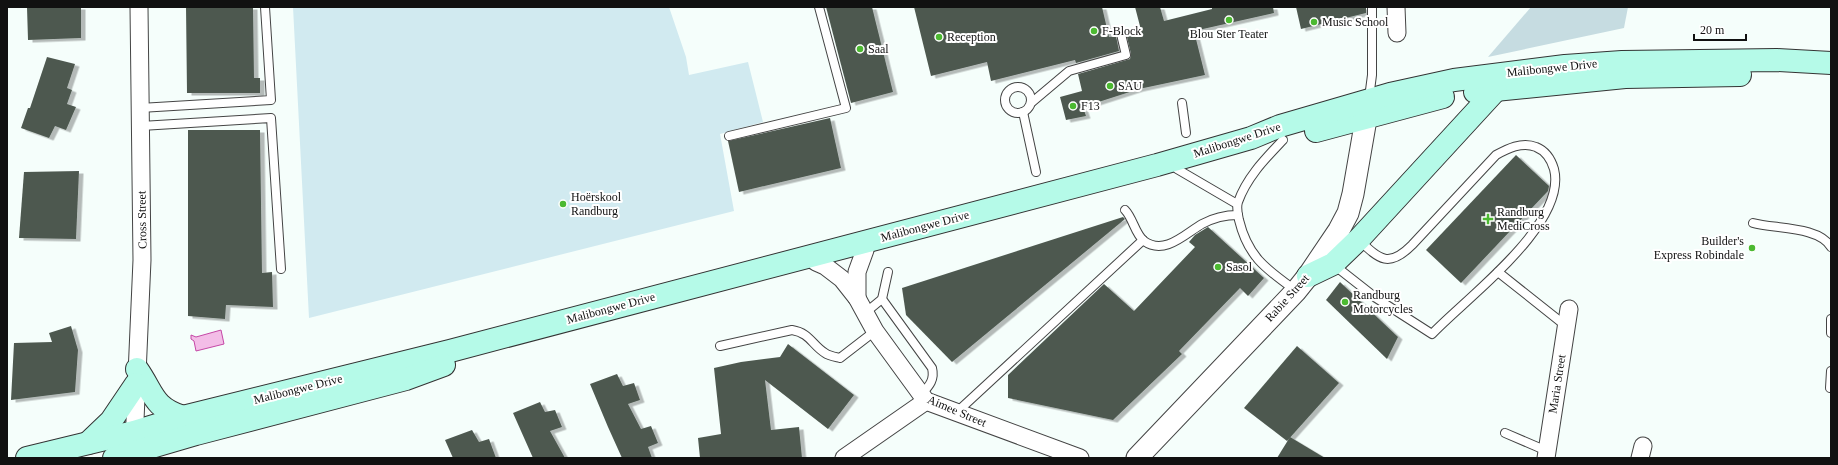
<svg xmlns="http://www.w3.org/2000/svg" width="1838" height="465" font-family="'Times New Roman',serif">
<style>
.cemetery{fill:#c6dce1}
.pitch{fill:#d1eaf0}
.water{fill:#f3bde7;stroke:#c548a6}
.building{fill:#4e5950;filter:url(#shadow)}
.lines{fill:none;stroke-linecap:round;stroke-linejoin:round}
.service-casing{stroke:#444;stroke-width:10}
.minor-casing{stroke:#444;stroke-width:19}
.tertiary-casing{stroke:#444;stroke-width:23}
.secondary-casing{stroke:#333;stroke-width:24}
.service{stroke:#fff;stroke-width:8}
.minor{stroke:#fff;stroke-width:17}
.tertiary{stroke:#fff;stroke-width:21}
.secondary{stroke:#b5fae8;stroke-width:22}
.poi-dot{fill:#4cb931;stroke:#fff;stroke-width:1.5}
.labels{text-anchor:middle;dominant-baseline:central;stroke-width:4;stroke-linejoin:round;paint-order:stroke}
.poi-label{font-size:12px;fill:#111;stroke:#fff;text-anchor:start}
.street-label{font-size:12px;fill:#111;stroke:#fff}
</style>
<defs>
<filter id="shadow"><feDropShadow dx="4.5" dy="2.5" stdDeviation="0" flood-color="#0004"/></filter>
</defs>
<rect width="100%" height="100%" fill="#f5fefb"/>
<path class="cemetery" d="M 1531,7 L 1628,7 L 1624,28 L 1488,57 Z"/>
<path class="pitch" d="M 293,7 L 669,7 L 686,57 L 689,75 L 748,62 L 763,122 L 720,134 L 734,211 L 309,318 Z"/>
<path class="water" d="M 221,330 L 224,344 L 196,351 L 194,341 L 191,339 L 191,335 L 196,337 Z"/>
<g class="building">
<path d="M 27,7 L 81,7 L 81,38 L 28,40 Z"/>
<path d="M 186,7 L 253,7 L 254,78 L 260,78 L 260,93 L 187,93 Z"/>
<path d="M 826,7 L 872,7 L 893,92 L 851,103 Z"/>
<path d="M 914,7 L 1102,7 L 1109,37 L 1116,36 L 1119,51 L 1076,63 L 1075,60 L 991,81 L 987,62 L 931,76 Z"/>
<path d="M 1135,7 L 1160,7 L 1164,21 L 1212,9 L 1212,7 L 1273,7 L 1274,13 L 1194,31 L 1205,75 L 1139,89 L 1083,107 L 1086,116 L 1066,120 L 1060,97 L 1082,91 L 1078,74 L 1130,59 L 1131,54 L 1126,33 L 1141,30 Z"/>
<path d="M 1296,7 L 1366,7 L 1366,13 L 1301,29 Z"/>
<path d="M 47,57 L 75,64 L 67,88 L 72,90 L 67,104 L 76,107 L 66,130 L 55,126 L 49,138 L 21,128 L 28,108 L 30,108 Z"/>
<path d="M 830,118 L 841,168 L 739,192 L 728,141 Z"/>
<path d="M 188,130 L 260,130 L 262,273 L 272,272 L 273,307 L 226,305 L 225,319 L 188,316 Z"/>
<path d="M 1516,155 L 1549,186 L 1548,191 L 1461,283 L 1426,250 Z"/>
<path d="M 79,171 L 76,239 L 19,238 L 24,172 Z"/>
<path d="M 1123,217 L 1125,219 L 952,362 L 906,315 L 902,288 Z"/>
<path d="M 1208,227 L 1264,278 L 1248,296 L 1240,288 L 1179,351 L 1182,354 L 1113,420 L 1008,398 L 1008,375 L 1104,284 L 1134,311 L 1195,247 L 1189,242 L 1195,235 Z"/>
<path d="M 1340,282 L 1398,337 L 1387,359 L 1326,300 Z"/>
<path d="M 71,326 L 78,350 L 75,392 L 11,400 L 14,343 L 52,342 L 49,333 Z"/>
<path d="M 788,344 L 854,395 L 828,429 L 765,380 L 771,430 L 799,427 L 802,458 L 700,458 L 698,438 L 721,434 L 714,368 L 741,362 L 780,357 Z"/>
<path d="M 1297,346 L 1339,383 L 1287,441 L 1244,408 Z"/>
<path d="M 617,374 L 623,386 L 634,383 L 640,400 L 628,404 L 641,429 L 651,426 L 658,443 L 648,447 L 652,458 L 622,458 L 608,427 L 590,384 Z"/>
<path d="M 540,402 L 545,412 L 555,410 L 562,427 L 550,431 L 565,458 L 533,458 L 513,413 Z"/>
<path d="M 472,430 L 479,442 L 489,439 L 496,458 L 453,458 L 445,440 Z"/>
<path d="M 1290,437 L 1325,458 L 1277,458 Z"/>
</g>
<g class="lines">
<g class="service-casing">
<g id="service">
<circle cx="1018" cy="100" r="13"/>
<path d="M 1369,98 L 1372,75 L 1372,7"/>
<path d="M 1031,103 L 1069,71 L 1126,55 L 1121,34"/>
<path d="M 1182,103 L 1186,133"/>
<path d="M 140,108 L 271,100 L 265,7"/>
<path d="M 1023,112 L 1036,172"/>
<path d="M 141,126 L 271,118 L 281,269"/>
<path d="M 729,136 L 846,108 L 819,7"/>
<path d="M 1283,140 C 1265,159 1247,177 1238,202 C 1236,208 1238,215 1239,220 C 1248,257 1266,269 1295,290"/>
<path d="M 1177,169 L 1237,204"/>
<path d="M 1125,210 C 1133,218 1135,234 1144,241 C 1165,256 1186,233 1202,224 C 1213,218 1226,215 1238,215"/>
<path d="M 1753,223 C 1774,229 1819,226 1831,247"/>
<path d="M 1334,265 L 1376,298 L 1432,334 C 1466,298 1568,224 1554,169 C 1551,159 1546,151 1536,147 C 1522,141 1507,149 1496,155 L 1412,245 C 1389,268 1380,260 1359,240"/>
<path d="M 1498,272 L 1566,326"/>
<path d="M 882,299 L 932,368 C 935,380 929,386 921,395"/>
<path d="M 865,313 L 882,299 L 888,272"/>
<path d="M 1831,319 L 1831,333"/>
<path d="M 720,346 L 792,330 C 810,333 812,345 825,353 C 829,356 836,357 840,358 L 875,331"/>
<path d="M 1830,388 L 1831,371"/>
<path d="M 957,412 L 1143,240"/>
<path d="M 1505,433 L 1547,451"/>
</g>
</g>
<g class="minor-casing">
<g id="minor">
<path d="M 1396,7 L 1397,33"/>
<path d="M 816,262 L 825,266 L 842,279 L 857,298 L 875,331 L 926,401 L 1080,458"/>
<path d="M 857,298 L 857,272 L 865,250"/>
<path d="M 134,443 L 142,260 L 139,7"/>
<path d="M 844,458 L 926,401"/>
<path d="M 1546,458 L 1569,309"/>
<path d="M 1640,458 L 1643,446"/>
</g>
</g>
<g class="tertiary-casing">
<path id="tertiary" d="M 1137,458 L 1296,291 L 1308,276 L 1339,230 L 1348,213 L 1353,194 L 1369,102"/>
</g>
<g class="secondary-casing">
<g id="secondary">
<path d="M 1475,92 L 1625,77 L 1740,75"/>
<path d="M 1316,131 L 1443,97"/>
<path d="M 1308,276 L 1333,264 L 1359,239 L 1496,90"/>
<path d="M 137,369 C 154,393 152,407 183,417"/>
<path d="M 88,443 L 111,421 L 136,384"/>
<path d="M 27,458 L 134,432 L 183,417 L 450,351 L 1157,165 L 1251,138 L 1280,126 L 1390,94 L 1454,80 L 1565,66 L 1622,62 L 1777,60 L 1831,63"/>
<path d="M 114,458 L 196,434 L 406,379 L 444,365"/>
</g>
</g>
<use href="#service" class="service"/>
<use href="#minor" class="minor"/>
<use href="#tertiary" class="tertiary"/>
<use href="#secondary" class="secondary"/>
</g>
<g class="poi-dot">
<circle cx="1229" cy="20" r="4"/>
<circle cx="1314" cy="22" r="4"/>
<circle cx="1094" cy="31" r="4"/>
<circle cx="939" cy="37" r="4"/>
<circle cx="860" cy="49" r="4"/>
<circle cx="1110" cy="86" r="4"/>
<circle cx="1073" cy="106" r="4"/>
<circle cx="563" cy="204" r="4"/>
<path d="M1486 213h4v4h4v4h-4v4h-4v-4h-4v-4h4z"/>
<circle cx="1752" cy="248" r="4"/>
<circle cx="1218" cy="267" r="4"/>
<circle cx="1345" cy="302" r="4"/>
</g>
<g class="labels">
<g class="poi-label">
<text x="1322" y="22">Music School</text>
<text x="1102" y="31">F-Block</text>
<text x="1229" y="34" text-anchor="middle">Blou Ster Teater</text>
<text x="947" y="37">Reception</text>
<text x="868" y="49">Saal</text>
<text x="1118" y="86">SAU</text>
<text x="1081" y="106">F13</text>
<text x="571" y="197">Hoërskool<tspan x="571" dy="14">Randburg</tspan></text>
<text x="1497" y="212">Randburg<tspan x="1497" dy="14">MediCross</tspan></text>
<text x="1744" y="241" text-anchor="end">Builder's<tspan x="1744" dy="14">Express Robindale</tspan></text>
<text x="1226" y="267">Sasol</text>
<text x="1353" y="295">Randburg<tspan x="1353" dy="14">Motorcycles</tspan></text>
</g>
<g class="street-label">
<text transform="translate(1552 68) rotate(-6)">Malibongwe Drive</text>
<text transform="translate(1237 140) rotate(-18)">Malibongwe Drive</text>
<text transform="translate(142 220) rotate(-91)">Cross Street</text>
<text transform="translate(925 226) rotate(-15)">Malibongwe Drive</text>
<text transform="translate(1287 298) rotate(-48)">Rabie Street</text>
<text transform="translate(611 308) rotate(-15)">Malibongwe Drive</text>
<text transform="translate(1557 384) rotate(-81)">Maria Street</text>
<text transform="translate(298 389) rotate(-14)">Malibongwe Drive</text>
<text transform="translate(957 411) rotate(23)">Aimee Street</text>
</g>
</g>
<rect width="1838" height="465" fill="none" stroke="#111111" stroke-width="16"/>
<path d="M1694 34v6h52v-6" fill="none" stroke="#111111" stroke-width="2"/>
<text x="1700" y="34" font-size="12" fill="#111111" stroke="#ffffff" stroke-width="3" paint-order="stroke">20 m</text>
</svg>
